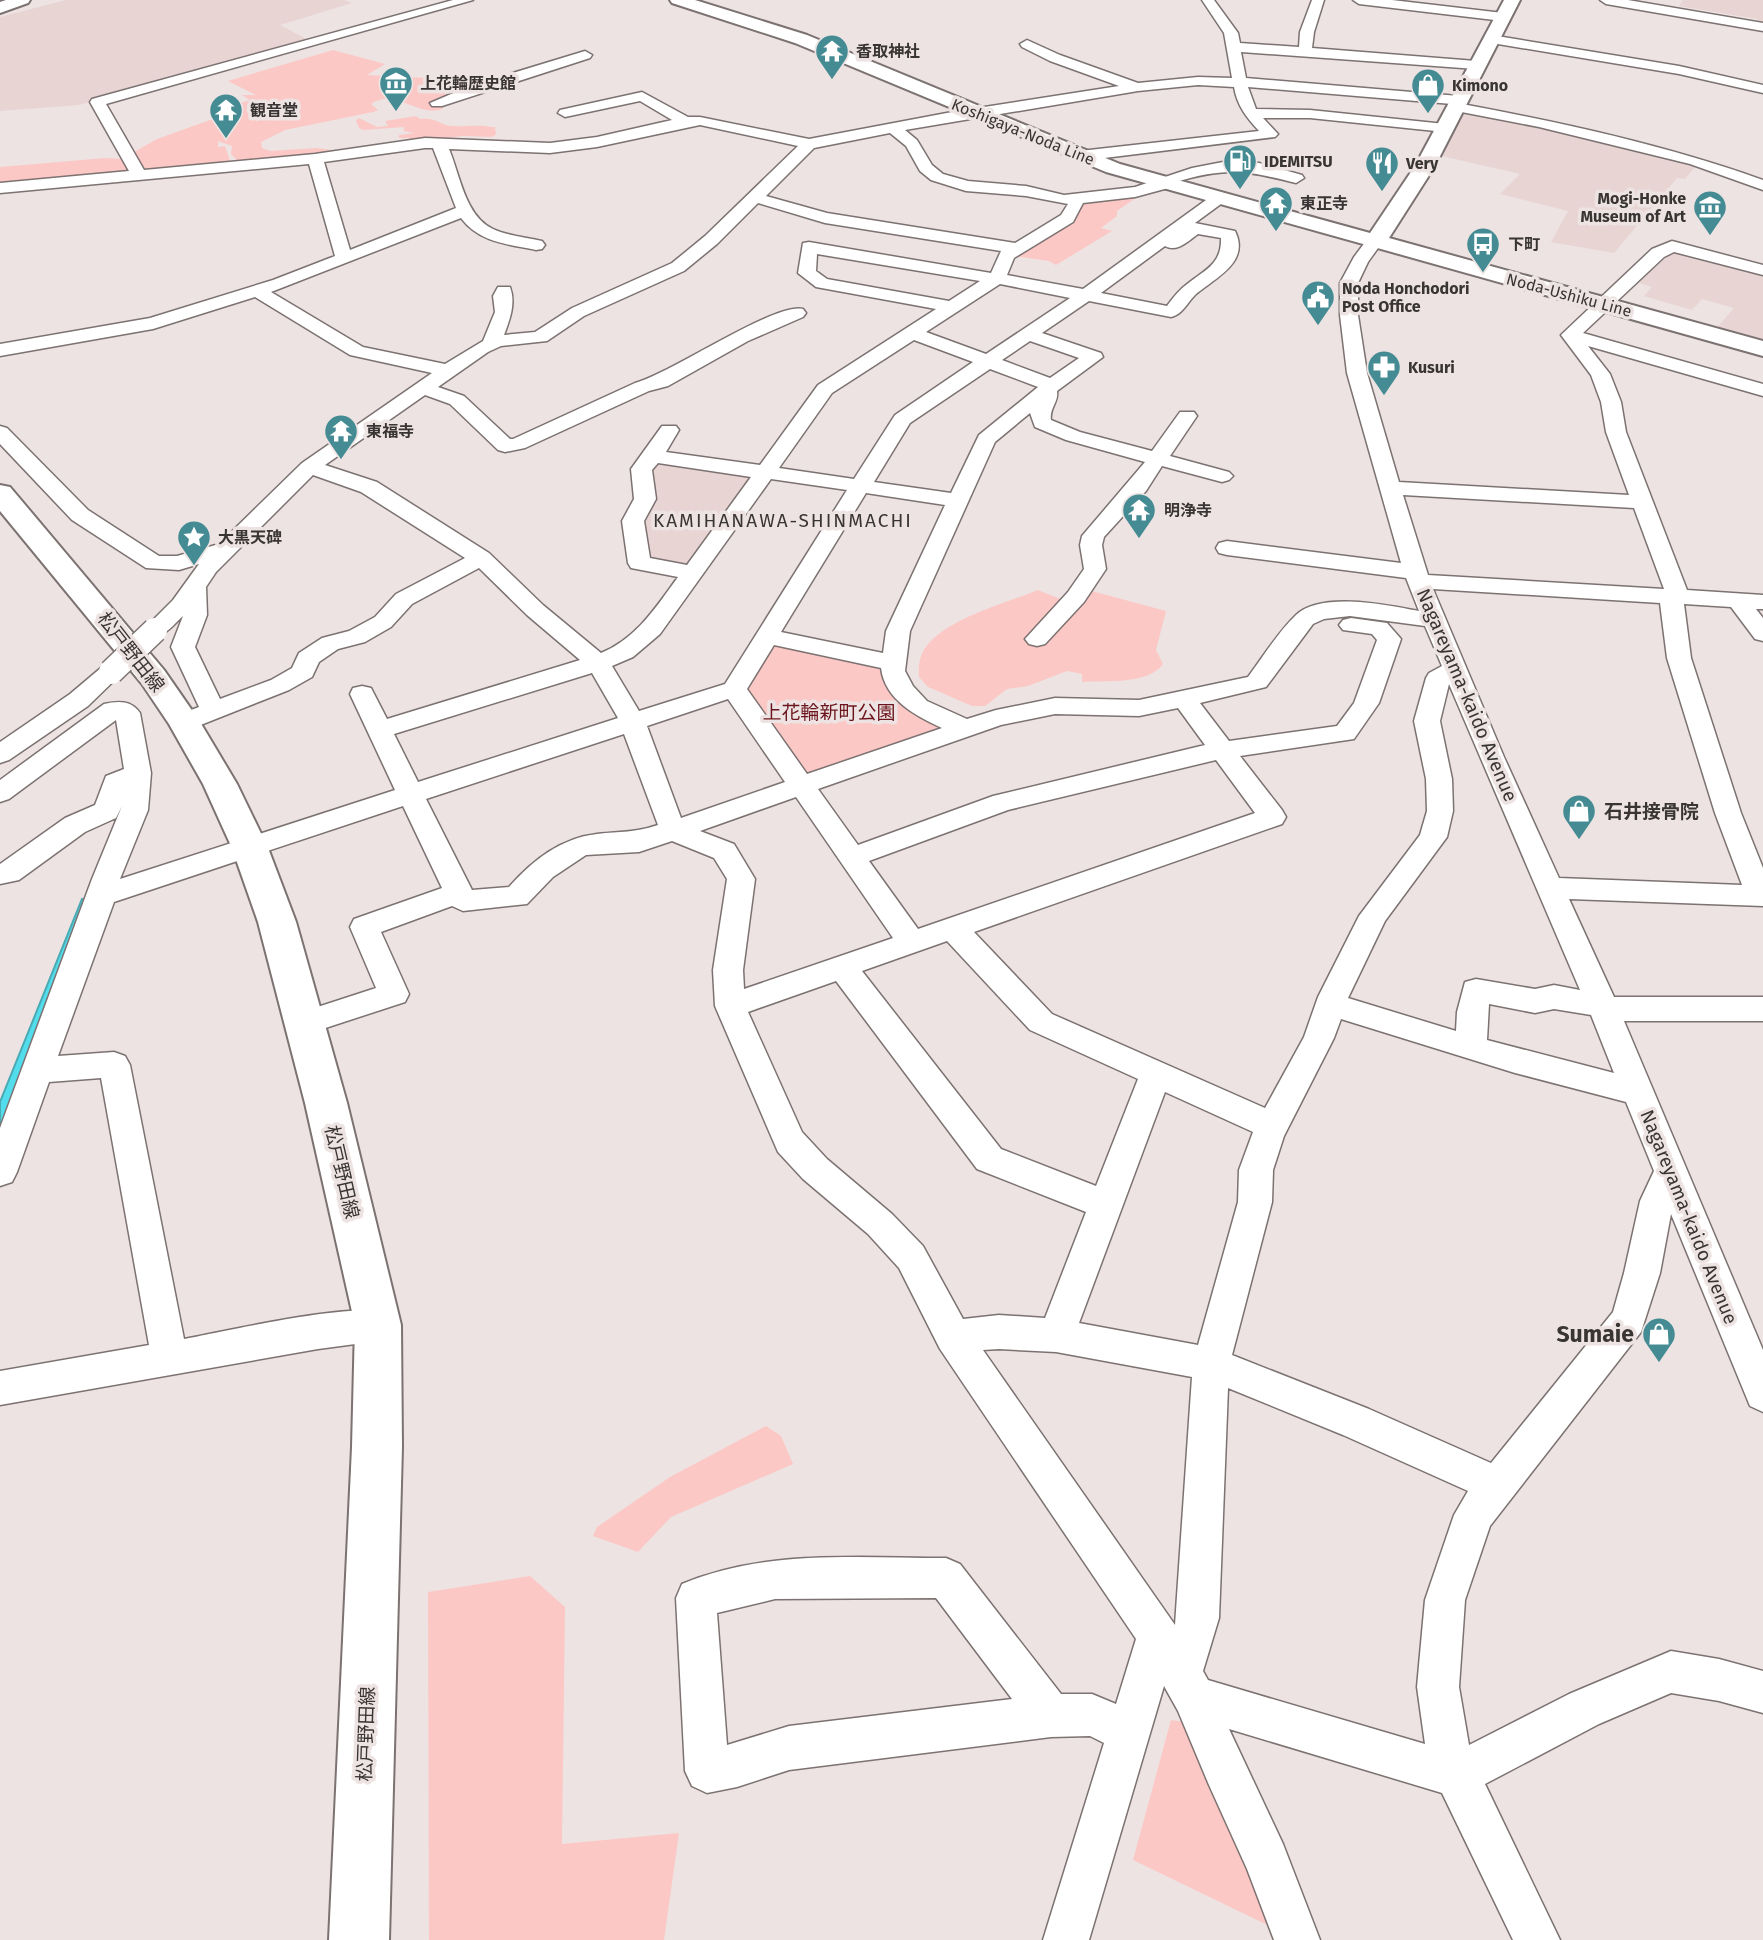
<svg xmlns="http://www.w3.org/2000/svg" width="1763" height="1940" font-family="'Fira Sans','Noto Sans JP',sans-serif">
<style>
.built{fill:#e7d4d3}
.green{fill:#fcc8c5}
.water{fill:#52ddec;stroke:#4aabb5;stroke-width:2}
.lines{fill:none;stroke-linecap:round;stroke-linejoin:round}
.minor-casing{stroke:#7b7271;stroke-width:3}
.major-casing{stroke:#7b7271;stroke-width:4}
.minor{fill:#fff;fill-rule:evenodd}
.major{fill:#fff;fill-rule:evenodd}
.minor-bridge-casing{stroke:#7b7271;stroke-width:27;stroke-linecap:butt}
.minor-bridge{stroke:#fff;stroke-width:24}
.labels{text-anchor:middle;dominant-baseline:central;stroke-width:7;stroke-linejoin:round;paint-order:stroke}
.far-poi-label{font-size:16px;font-weight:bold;fill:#393534;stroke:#ede3e2;text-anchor:start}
.far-street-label{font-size:16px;fill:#393534;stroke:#ede3e2}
.far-quarter-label{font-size:19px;letter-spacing:2px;fill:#393534;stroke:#ede3e2}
.street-label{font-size:19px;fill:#393534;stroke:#ede3e2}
.park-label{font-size:19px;fill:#6b141c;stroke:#ede3e2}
.poi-label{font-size:19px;font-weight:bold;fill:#393534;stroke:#ede3e2;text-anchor:start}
.near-poi-label{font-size:23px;font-weight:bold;fill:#393534;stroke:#ede3e2;text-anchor:end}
</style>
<rect width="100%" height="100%" fill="#ede3e2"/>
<g class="built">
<path d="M 66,0 L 344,0 L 352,3 L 280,25 L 310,41 L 79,105 L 0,111 L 0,17 Z"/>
<path d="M 1683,0 L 1763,0 L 1763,24 L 1756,24 L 1758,19 L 1679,6 Z"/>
<path d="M 1472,112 L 1564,132 L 1563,134 L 1651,153 L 1696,166 L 1685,179 L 1677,178 L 1614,253 L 1551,242 L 1568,211 L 1500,194 L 1520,174 L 1442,156 L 1464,113 Z"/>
<path d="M 1673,251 L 1763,273 L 1763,344 L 1715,330 L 1734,308 L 1702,299 L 1692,310 L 1644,296 L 1652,287 L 1639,283 Z"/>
<path d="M 654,461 L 754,477 L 690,564 L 683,567 L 642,559 L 638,521 L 646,470 Z"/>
</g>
<g class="green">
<path d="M 333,50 L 385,64 L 367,75 L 426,78 L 433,87 L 449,96 L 442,109 C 417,118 396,87 371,104 L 378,110 L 373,112 L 285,130 L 261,142 L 262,148 L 270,151 L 317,148 L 339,151 L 241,164 L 231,154 L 232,146 L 218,141 L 218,147 L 225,146 L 231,164 L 185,166 L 84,186 L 0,191 L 0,167 L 105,158 L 122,159 L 157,139 L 224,115 L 216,111 L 250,100 L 242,95 L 256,95 L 228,81 Z"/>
<path d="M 416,116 L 420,119 C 439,117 439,126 453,126 C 467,127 478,124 492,127 L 495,127 L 496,134 L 492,137 L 463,136 L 401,143 L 410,138 L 399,138 L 399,135 L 415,133 L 404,131 L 404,127 L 363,130 L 359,128 L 356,121 L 359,118 L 377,127 L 388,126 L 385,121 Z"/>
<path d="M 1132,195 L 1137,197 L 1117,211 L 1117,216 L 1101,228 L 1112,231 L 1056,265 L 1049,261 L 1015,256 L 1079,202 Z"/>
<path d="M 1038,590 L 1075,605 L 1088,590 L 1166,611 L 1156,650 L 1163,664 C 1148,685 1106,680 1082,682 L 1082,674 L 1067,671 L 1028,686 L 1007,689 L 985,706 L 972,706 L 928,687 L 919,677 C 918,664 920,652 930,642 C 953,617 1006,603 1038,590 Z"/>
<path d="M 778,644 L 881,666 L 892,688 L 910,711 L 947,726 L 814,776 L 804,774 L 746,689 L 770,646 Z"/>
<path d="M 766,1426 L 781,1436 L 793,1464 L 671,1517 L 638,1552 L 593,1536 L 597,1527 L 670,1477 Z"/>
<path d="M 530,1576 L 565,1607 L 562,1844 L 679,1833 L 664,1940 L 429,1940 L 428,1592 Z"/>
<path d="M 1171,1720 L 1193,1723 L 1280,1931 L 1133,1860 Z"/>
</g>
<path class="water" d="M 82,899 L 90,901 L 0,1133 L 0,1102 Z"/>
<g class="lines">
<g class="minor-casing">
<g id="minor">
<path d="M 453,0 L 473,0 L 106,104 L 144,170 L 315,154 L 425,138 L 550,143 L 597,137 L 672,120 L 640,101 L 565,117 L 558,113 L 560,110 L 642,92 L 688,117 L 700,117 L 809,139 L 952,112 L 1119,86 L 1050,61 L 1022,47 L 1020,44 L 1027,40 L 1060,55 L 1138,83 L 1198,77 L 1232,78 L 1224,33 L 1202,0 L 1214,0 L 1238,33 L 1240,43 L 1299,47 L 1300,32 L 1312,0 L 1324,0 L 1314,32 L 1312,48 L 1476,61 L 1483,65 L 1476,69 L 1241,52 L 1246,78 L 1459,96 L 1466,100 L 1462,104 C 1563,123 1665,145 1763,180 L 1763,190 L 1690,164 L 1539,127 L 1451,110 L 1449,107 L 1452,104 L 1248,87 L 1256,109 L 1310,110 L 1445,124 L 1452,128 L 1445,132 L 1310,118 L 1263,118 L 1278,134 L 1275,137 L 1080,161 L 1072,156 L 1080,151 L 1259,131 C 1246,117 1237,105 1234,87 L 1198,85 L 1138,91 L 905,130 L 917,140 L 932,165 L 943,174 L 968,181 L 1026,186 L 1064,195 L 1135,187 L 1192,168 L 1228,161 L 1259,163 L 1302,175 L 1304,178 L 1296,183 C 1245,170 1225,167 1173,183 L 1172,187 L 1135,197 L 1083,203 L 1073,222 L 1014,258 L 1007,275 L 1083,289 L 1213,195 L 1225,195 L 1227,198 L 1225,201 L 1195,223 L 1235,231 C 1251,263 1213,279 1195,295 C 1187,303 1182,315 1171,317 L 1089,301 L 1042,333 L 1101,353 L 1103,357 L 1057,391 C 1059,402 1049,408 1051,420 L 1080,432 L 1152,451 L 1180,412 L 1194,412 L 1197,416 L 1170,456 L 1229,472 L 1233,476 L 1229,480 L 1222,482 L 1162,466 L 1146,491 L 1104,537 L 1102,545 L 1106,569 L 1084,602 L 1045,644 L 1037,646 L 1029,644 L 1025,639 L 1068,592 L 1084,569 L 1080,545 L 1082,536 L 1145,462 L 1066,440 L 1035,427 L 1030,413 L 995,442 L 910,631 L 905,671 L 913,686 L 927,701 L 967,719 L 996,710 L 1055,698 L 1139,700 L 1243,678 L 1248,677 C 1263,657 1278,632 1296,615 C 1321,591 1388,605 1419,611 L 1406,578 L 1227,555 L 1219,553 L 1216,548 L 1219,543 L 1227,541 L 1401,563 L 1347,373 L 1340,315 L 1340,283 L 1354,257 L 1369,237 L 1375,236 L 1383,241 L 1368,262 L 1358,283 L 1358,315 L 1367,373 L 1399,482 L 1629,495 L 1606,432 L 1601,402 L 1591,375 L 1561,335 L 1652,249 L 1672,241 L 1763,265 L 1763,275 L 1674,252 L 1664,257 L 1583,333 L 1763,384 L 1763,396 L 1588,346 L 1610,374 L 1621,402 L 1626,432 L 1687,590 L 1763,595 L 1763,609 L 1756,609 L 1763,618 L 1763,641 L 1755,639 L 1731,607 L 1684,604 L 1691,658 L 1741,813 L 1763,868 L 1763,906 L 1569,899 L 1614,997 L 1763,997 L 1763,1021 L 1624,1021 L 1763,1350 L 1763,1412 L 1750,1406 L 1671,1214 L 1660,1273 L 1641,1332 L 1490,1526 L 1465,1600 L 1459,1687 L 1469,1745 L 1569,1694 L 1671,1651 L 1719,1659 L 1763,1671 L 1763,1713 L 1719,1701 L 1671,1693 L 1599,1724 L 1485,1784 L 1560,1940 L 1513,1940 L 1442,1793 L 1229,1729 L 1283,1844 L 1320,1940 L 1274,1940 L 1247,1869 L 1209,1785 L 1178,1711 L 1164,1686 L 1089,1940 L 1043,1940 L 1104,1743 L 1090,1736 L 1051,1737 L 789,1770 L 737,1787 L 707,1793 L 692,1786 L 685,1771 L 676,1598 L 682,1584 C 765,1549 858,1558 946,1558 L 960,1564 L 1061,1694 L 1092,1694 L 1116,1704 L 1136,1639 L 940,1349 L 899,1268 L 868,1234 L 803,1179 L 778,1152 L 715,1006 L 713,970 L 727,879 L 714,858 L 672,841 L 639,852 L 586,855 L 553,877 L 527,904 L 463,911 L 452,906 L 381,932 L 409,994 L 405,1002 L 304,1035 L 293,1031 L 289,1023 L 293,1015 L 376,988 L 350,927 L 354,919 L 442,888 L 403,806 L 114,902 L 58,1056 L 114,1052 L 125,1056 L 130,1065 L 184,1339 C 226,1331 357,1301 391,1313 L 396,1325 L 391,1337 L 378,1341 L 318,1349 L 0,1405 L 0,1371 L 149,1345 L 101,1078 L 49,1082 L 17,1172 L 12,1182 L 0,1186 L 0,1128 L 92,879 L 122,806 L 116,818 L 85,832 L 19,880 L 0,884 L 0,864 L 65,818 L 95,805 L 106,776 L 124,769 L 116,720 L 9,799 L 0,802 L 0,780 L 104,704 C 118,701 131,700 140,713 L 151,773 L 148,810 L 120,879 L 395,790 L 350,694 L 353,688 L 362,686 L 371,688 L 387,719 L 580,660 L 527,615 L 479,568 L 412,604 L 391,627 L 365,642 L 338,649 L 319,662 L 312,677 L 289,690 L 193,728 L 184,730 L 175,728 L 171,722 L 175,716 L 199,707 L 171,647 L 183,616 C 171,627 164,639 147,635 L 143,630 L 173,600 L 199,564 L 179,570 L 146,568 L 72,520 L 0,444 L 0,426 L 7,428 L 88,510 L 159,556 L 177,556 L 219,544 L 302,463 L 432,373 L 350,355 L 255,297 L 153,329 L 0,356 L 0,344 L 150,318 L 273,280 L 335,256 L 309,164 L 0,193 L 0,183 L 129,171 L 90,102 L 92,99 ZM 700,125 L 798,146 L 705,236 L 672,263 L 572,308 L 535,332 L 504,335 C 510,319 516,303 510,287 L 498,287 L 493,296 L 495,312 L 483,341 L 445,364 L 363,347 L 271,292 L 461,218 C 480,243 508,244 536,250 L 542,249 L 545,245 L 542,241 C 526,237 508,236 493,229 C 465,216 460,175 449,149 L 550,153 L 597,147 ZM 890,133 L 906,146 L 920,171 L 931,180 L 966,191 L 1026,196 L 1068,204 L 1061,215 L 1015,243 L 827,213 L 766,196 L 814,148 ZM 425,148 L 433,148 L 456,208 L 350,250 L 324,162 ZM 758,203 L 825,223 L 1001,251 L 991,273 L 809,242 L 803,243 L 798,273 L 816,287 L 936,309 L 818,385 L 760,465 L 666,452 L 679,430 L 676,426 L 662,426 L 631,469 L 634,499 L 622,521 L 628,563 L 631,568 L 678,577 C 656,607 637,638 601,653 L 543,605 L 489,553 L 377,482 L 325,465 L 425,395 L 450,404 L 498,450 L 505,452 L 525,448 L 649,391 L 668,386 L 748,341 L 803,317 L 806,313 L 803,309 C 775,302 672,373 635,383 L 513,439 L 510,439 L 464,396 L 438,387 L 488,352 L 501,346 L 547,341 L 584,316 L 684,271 L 717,244 ZM 1198,234 L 1221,238 C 1222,265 1204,270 1186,285 C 1178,291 1173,298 1167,306 L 1101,293 L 1165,246 C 1177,253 1188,241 1198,234 ZM 817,254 L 980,281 L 949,301 L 827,279 L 816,271 ZM 1000,284 L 1070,298 L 986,354 L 926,332 ZM 914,340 L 973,362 L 895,415 L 854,479 L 779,468 L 832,393 ZM 1030,341 L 1079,358 L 1050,378 L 1002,360 ZM 990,369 L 1038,387 L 979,435 L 951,493 L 874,482 L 910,423 ZM 658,463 L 751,477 L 687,565 L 650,558 L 644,521 L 656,499 L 652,470 ZM 313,475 L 361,492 L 465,558 L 396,594 L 375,617 L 349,631 L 322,638 L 299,653 L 292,668 L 271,680 L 220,699 L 195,647 L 207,615 L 206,587 L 216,572 ZM 771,479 L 847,490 L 725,684 L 639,711 L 612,666 L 633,657 L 660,634 ZM 866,493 L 945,505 L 886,631 L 883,653 L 781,632 ZM 1403,495 L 1634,508 L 1664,589 L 1428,575 ZM 1433,589 L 1660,603 L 1667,658 L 1715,813 L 1742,885 L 1559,878 L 1504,757 ZM 1350,616 L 1425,626 L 1442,666 L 1429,673 L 1426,678 L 1414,721 L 1426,779 L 1427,811 L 1420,835 L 1359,916 L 1318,997 L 1304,1037 L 1265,1108 L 1052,1014 L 974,932 L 1282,824 L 1286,817 L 1282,810 L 1240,756 L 1354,739 L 1379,703 L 1401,639 L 1387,623 L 1351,618 L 1343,620 L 1339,625 L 1343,630 L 1372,634 L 1377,640 L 1354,703 L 1337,726 L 1229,741 L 1200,703 L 1266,687 L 1313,624 L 1324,619 ZM 774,645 L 881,668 C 885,700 916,716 942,728 L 807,774 L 747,689 ZM 592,673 L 618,718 L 418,782 L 394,734 ZM 1449,684 L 1580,990 L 1554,985 L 1535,989 L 1476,979 L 1465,982 L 1457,1012 L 1456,1031 L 1348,998 L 1385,921 L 1447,837 L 1453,811 L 1452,779 L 1440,721 ZM 728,699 L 785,782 L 681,818 L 647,726 ZM 1178,708 L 1205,745 L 993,796 L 858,845 L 818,789 L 1001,725 L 1055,714 L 1139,716 ZM 624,734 L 658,825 C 635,833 620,831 597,834 C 561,838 533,860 509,887 L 472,890 L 426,799 ZM 1216,760 L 1255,813 L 918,929 L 869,861 L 1008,810 ZM 796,797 L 893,938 L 744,989 L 743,970 L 755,879 L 734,844 L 700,831 ZM 947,941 L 1030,1030 L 1138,1079 L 1096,1186 L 1001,1149 L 862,971 ZM 836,981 L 977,1169 L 1086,1212 L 1045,1318 L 999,1315 L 963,1319 L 923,1246 L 892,1214 L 827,1159 L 802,1132 L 748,1012 ZM 1489,1004 L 1535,1013 L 1554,1009 L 1591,1015 L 1614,1073 L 1487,1040 ZM 1341,1019 L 1515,1073 L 1626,1102 L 1654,1171 L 1640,1201 L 1624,1273 L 1613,1312 L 1491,1463 L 1369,1409 L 1232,1355 L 1272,1202 L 1273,1170 L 1284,1136 L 1334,1038 ZM 1165,1092 L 1253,1132 L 1239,1170 L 1238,1202 L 1198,1345 L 1079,1323 ZM 999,1349 L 1056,1352 L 1192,1377 L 1175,1625 L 983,1350 ZM 1228,1388 L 1343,1435 L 1468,1491 L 1454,1515 L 1425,1600 L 1417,1687 L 1425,1744 L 1208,1680 L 1203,1671 L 1219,1618 ZM 936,1598 L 1012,1699 L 789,1726 L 727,1745 L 717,1613 L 775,1599 Z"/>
<path d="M 1353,0 L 1392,0 L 1503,13 L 1510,17 L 1503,21 L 1359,4 Z"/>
<path d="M 1600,0 L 1628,0 L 1763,23 L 1763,31 L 1606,4 Z"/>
<path d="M 1491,35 L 1679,66 L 1763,85 L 1763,93 L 1679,74 L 1486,42 L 1484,39 Z"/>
<path d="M 585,51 L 592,55 L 590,58 L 442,106 L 432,106 L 430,103 L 470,86 Z"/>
<path d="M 111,664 L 120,667 L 123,672 L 88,706 L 9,760 L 0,763 L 0,742 L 70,694 L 102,667 Z"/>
</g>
</g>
<g class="major-casing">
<g id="major">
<path d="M 6,0 L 30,0 L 28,3 L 0,13 L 0,2 Z"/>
<path d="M 670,0 L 695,0 L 807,35 L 1120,164 L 1370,233 L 1415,166 L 1504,0 L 1520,0 L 1435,166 L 1389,238 L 1763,341 L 1763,356 L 1106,172 L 795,43 L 672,3 Z"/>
<path d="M 0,485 L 10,487 L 164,670 L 200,722 L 237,784 L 268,848 L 296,922 L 347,1103 L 401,1325 L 402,1447 L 389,1940 L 329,1940 L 352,1447 L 355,1325 L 305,1103 L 258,922 L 232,848 L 203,784 L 169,724 L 142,684 L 0,511 Z"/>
</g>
</g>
<use href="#minor" class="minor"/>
<use href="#major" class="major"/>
<g class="minor-bridge-casing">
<path id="minor-bridge" d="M 111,672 L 155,630"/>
</g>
<use href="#minor-bridge" class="minor-bridge"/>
</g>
<defs>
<g id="temple-pin" transform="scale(1.75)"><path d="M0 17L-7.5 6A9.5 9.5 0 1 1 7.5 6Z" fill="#448b93" stroke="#ede3e2"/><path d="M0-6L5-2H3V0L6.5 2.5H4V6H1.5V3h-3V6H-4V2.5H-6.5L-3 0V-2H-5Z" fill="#fff"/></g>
<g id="museum-pin" transform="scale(1.75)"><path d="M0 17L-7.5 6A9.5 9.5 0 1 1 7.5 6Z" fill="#448b93" stroke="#ede3e2"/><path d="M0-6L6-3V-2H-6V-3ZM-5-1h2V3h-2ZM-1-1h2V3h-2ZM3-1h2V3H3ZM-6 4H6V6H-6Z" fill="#fff"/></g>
<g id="shop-pin" transform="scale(1.75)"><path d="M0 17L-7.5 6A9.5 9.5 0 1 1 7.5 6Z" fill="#448b93" stroke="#ede3e2"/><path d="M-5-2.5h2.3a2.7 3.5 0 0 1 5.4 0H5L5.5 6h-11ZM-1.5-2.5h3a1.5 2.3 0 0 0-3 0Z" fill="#fff"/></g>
<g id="fuel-pin" transform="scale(1.75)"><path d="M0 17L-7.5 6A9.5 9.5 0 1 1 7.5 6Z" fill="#448b93" stroke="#ede3e2"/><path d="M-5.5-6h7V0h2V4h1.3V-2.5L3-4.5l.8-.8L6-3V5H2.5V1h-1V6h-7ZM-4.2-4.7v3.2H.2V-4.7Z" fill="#fff"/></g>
<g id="restaurant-pin" transform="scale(1.75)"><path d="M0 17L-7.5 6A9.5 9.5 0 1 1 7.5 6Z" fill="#448b93" stroke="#ede3e2"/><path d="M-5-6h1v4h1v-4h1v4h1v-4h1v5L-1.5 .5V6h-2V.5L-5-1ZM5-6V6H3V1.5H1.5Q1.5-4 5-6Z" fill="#fff"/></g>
<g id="bus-pin" transform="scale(1.75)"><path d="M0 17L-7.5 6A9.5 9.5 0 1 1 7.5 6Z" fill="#448b93" stroke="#ede3e2"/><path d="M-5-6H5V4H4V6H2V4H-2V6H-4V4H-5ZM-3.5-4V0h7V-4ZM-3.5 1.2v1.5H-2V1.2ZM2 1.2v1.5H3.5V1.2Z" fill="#fff"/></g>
<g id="civic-pin" transform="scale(1.75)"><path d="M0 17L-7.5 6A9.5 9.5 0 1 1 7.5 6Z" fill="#448b93" stroke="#ede3e2"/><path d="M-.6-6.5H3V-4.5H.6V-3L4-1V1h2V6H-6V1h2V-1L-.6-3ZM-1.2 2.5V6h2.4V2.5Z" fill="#fff"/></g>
<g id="pharmacy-pin" transform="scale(1.75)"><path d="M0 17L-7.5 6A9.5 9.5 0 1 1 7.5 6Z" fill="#448b93" stroke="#ede3e2"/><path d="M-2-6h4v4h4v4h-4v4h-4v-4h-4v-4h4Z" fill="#fff"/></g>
<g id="sight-pin" transform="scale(1.75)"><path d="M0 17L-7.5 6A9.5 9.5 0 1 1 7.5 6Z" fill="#448b93" stroke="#ede3e2"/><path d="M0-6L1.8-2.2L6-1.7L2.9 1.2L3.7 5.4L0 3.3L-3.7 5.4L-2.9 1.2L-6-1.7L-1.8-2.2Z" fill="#fff"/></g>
</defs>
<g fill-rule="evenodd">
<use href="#temple-pin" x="832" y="51"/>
<use href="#museum-pin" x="396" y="83"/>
<use href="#shop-pin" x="1428" y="85"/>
<use href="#temple-pin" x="226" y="110"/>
<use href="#fuel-pin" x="1240" y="161"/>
<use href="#restaurant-pin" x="1382" y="163"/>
<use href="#temple-pin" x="1276" y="203"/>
<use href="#museum-pin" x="1710" y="207"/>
<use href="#bus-pin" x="1483" y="244"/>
<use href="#civic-pin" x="1318" y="297"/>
<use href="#pharmacy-pin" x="1384" y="367"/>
<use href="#temple-pin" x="341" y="431"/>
<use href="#temple-pin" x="1139" y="510"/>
<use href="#sight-pin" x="194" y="537"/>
<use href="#shop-pin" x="1579" y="811"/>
<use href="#shop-pin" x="1659" y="1334"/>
</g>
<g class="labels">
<g class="far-poi-label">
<text x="856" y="51">香取神社</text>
<text x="420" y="83">上花輪歴史館</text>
<text x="1452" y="85">Kimono</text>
<text x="250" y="110">観音堂</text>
<text x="1264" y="161">IDEMITSU</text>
<text x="1406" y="163">Very</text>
<text x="1686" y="198" text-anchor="end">Mogi-Honke<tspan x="1686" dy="18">Museum of Art</tspan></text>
<text x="1300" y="203">東正寺</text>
<text x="1508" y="244">下町</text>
<text x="1342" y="288">Noda Honchodori<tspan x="1342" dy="18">Post Office</tspan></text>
<text x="1408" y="367">Kusuri</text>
<text x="366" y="431">東福寺</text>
<text x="1164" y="510">明浄寺</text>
<text x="218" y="537">大黒天碑</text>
</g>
<g class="far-street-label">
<text transform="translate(1023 132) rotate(22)">Koshigaya-Noda Line</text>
<text transform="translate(1569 295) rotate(15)">Noda-Ushiku Line</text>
</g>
<g class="far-quarter-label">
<text x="783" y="520">KAMIHANAWA-SHINMACHI</text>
</g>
<g class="street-label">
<text transform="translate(131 652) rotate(52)">松戸野田線</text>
<text transform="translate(1467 695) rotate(67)">Nagareyama-kaido Avenue</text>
<text transform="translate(342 1172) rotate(77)">松戸野田線</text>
<text transform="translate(1689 1217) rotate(68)">Nagareyama-kaido Avenue</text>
<text transform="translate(366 1734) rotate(-88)">松戸野田線</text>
</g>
<g class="park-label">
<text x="829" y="712">上花輪新町公園</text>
</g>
<g class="poi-label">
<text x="1604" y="811">石井接骨院</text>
</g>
<g class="near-poi-label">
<text x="1634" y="1334">Sumaie</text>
</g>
</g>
</svg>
